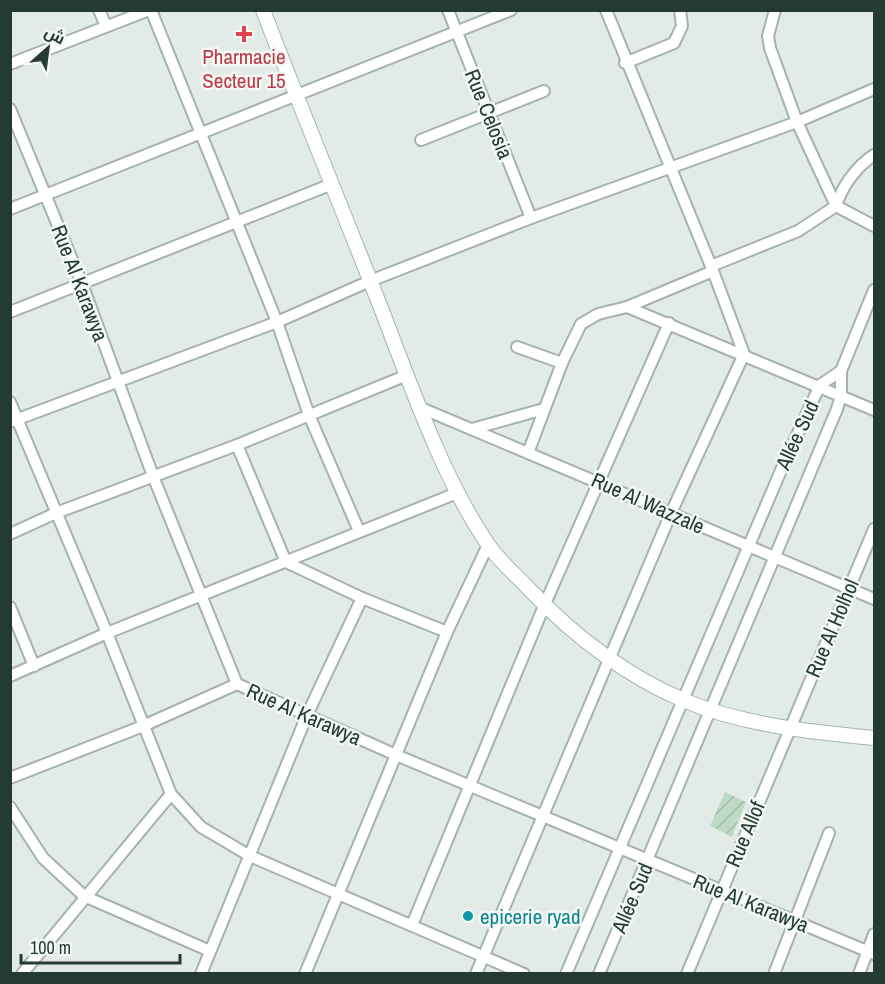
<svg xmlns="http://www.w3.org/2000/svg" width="885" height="984" font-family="'Archivo Narrow',Cairo,sans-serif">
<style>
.garden{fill:url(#garden-furrows)}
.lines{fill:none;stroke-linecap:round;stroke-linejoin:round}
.street-casing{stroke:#a6b2ae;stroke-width:14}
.secondary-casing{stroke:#a2b5ae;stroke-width:16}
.street{stroke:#fff;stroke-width:10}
.secondary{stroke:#fff;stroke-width:14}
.health-dot{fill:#e0444e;stroke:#f3f8f5;stroke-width:2}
.culture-dot{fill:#0f9aa8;stroke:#f3f8f5;stroke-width:2}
.labels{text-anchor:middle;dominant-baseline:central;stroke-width:5;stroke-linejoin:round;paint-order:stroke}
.health-label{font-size:21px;fill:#be3a42;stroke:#f3f8f5}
.street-label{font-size:21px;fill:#243a34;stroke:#f3f8f5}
.culture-label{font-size:21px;fill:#0d838f;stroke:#f3f8f5;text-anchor:start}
</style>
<defs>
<pattern id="garden-furrows" width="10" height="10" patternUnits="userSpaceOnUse" patternTransform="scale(1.5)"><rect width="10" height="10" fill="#bedac5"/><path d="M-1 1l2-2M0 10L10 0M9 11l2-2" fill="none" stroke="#a3bcaa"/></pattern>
</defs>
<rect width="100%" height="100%" fill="#e3ebe7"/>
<path class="garden" d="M 725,792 L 746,802 L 732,837 L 710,826 Z"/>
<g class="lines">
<g class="street-casing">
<g id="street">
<path d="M 99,10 L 106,26"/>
<path d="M 151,10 L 277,322 L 309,415 L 359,531"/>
<path d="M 448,10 L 531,218"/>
<path d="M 775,10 L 768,36 L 770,48 L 797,122 L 836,206 L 874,226"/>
<path d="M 625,63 L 674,43 L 682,26 L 680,10"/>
<path d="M 10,64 L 149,10"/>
<path d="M 10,109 L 82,284 L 153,476 L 237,684 L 396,755 L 874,954"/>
<path d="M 421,140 L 544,91"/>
<path d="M 10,209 L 511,10"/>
<path d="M 711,266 L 798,231 L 836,206 C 842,186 857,166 874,155"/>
<path d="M 627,307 L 874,410"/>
<path d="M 10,312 L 332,184"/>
<path d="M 517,347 L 562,363"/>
<path d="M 10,402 L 107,633 L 171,794 L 201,827 L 250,856 L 524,974"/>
<path d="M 421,408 L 874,599"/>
<path d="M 10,422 L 277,322 L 370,281 L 531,218 L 797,122 L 874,89"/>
<path d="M 472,429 L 544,409"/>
<path d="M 237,445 L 286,562 L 362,598 L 447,632"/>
<path d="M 528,453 L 562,363 L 581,324 L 598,314 L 627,307 L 713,271"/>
<path d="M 10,534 L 56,513 L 237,445 L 407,375"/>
<path d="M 10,607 L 34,666"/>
<path d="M 10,676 L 107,633 L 457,493"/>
<path d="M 10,778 L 143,726 L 237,684"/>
<path d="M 10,807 L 43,858 L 84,896 L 210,951"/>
<path d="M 412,925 L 544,606 L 669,323"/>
<path d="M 22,974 L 171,794"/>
<path d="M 201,974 L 307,715 L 362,598"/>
<path d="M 305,974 L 447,632 L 488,545"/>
<path d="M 476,974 L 671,513 L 744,354 L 713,271 L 606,10"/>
<path d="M 566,974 L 782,468 L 820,385 L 841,371"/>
<path d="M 599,974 L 837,409 L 841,395 L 841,371 L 874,290"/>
<path d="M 687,974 L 874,529"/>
<path d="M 774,974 L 829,833"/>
<path d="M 859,974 L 874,934"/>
</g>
</g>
<g class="secondary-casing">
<path id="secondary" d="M 263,10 C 301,109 341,206 379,303 C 409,380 441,475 487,543 C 498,560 515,574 529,589 C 572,634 625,675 683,700 C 742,725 811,732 874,738"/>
</g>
<use href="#street" class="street"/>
<use href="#secondary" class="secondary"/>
</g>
<path class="health-dot" d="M241 25h6v6h6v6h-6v6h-6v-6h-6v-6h6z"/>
<circle class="culture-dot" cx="468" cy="916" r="6"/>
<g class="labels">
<g class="health-label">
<text x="244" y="56">Pharmacie<tspan x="244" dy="24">Secteur 15</tspan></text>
</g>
<g class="street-label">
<text transform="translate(489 114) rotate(68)">Rue Celosia</text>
<text transform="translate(80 283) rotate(69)">Rue Al Karawya</text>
<text transform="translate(797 435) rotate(-65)">Allée Sud</text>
<text transform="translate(648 503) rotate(24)">Rue Al Wazzale</text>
<text transform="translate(832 628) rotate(-67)">Rue Al Holhol</text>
<text transform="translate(304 714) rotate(24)">Rue Al Karawya</text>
<text transform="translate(745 834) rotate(-67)">Rue Allof</text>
<text transform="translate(632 898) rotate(-67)">Allée Sud</text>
<text transform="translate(751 903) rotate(22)">Rue Al Karawya</text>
</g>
<g class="culture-label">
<text x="480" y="916">epicerie ryad</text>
</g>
</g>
<rect width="885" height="984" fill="none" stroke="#243a34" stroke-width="24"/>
<g transform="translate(48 48) rotate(28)" stroke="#f3f8f5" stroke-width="4.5" paint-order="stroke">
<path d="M0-4.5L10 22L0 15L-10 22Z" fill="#243a34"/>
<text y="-9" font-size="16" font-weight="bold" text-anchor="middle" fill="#243a34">ش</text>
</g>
<path d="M21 954v9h159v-9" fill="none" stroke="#243a34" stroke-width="3"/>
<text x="30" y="954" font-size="18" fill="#243a34" stroke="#f3f8f5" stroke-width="4.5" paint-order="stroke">100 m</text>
</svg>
